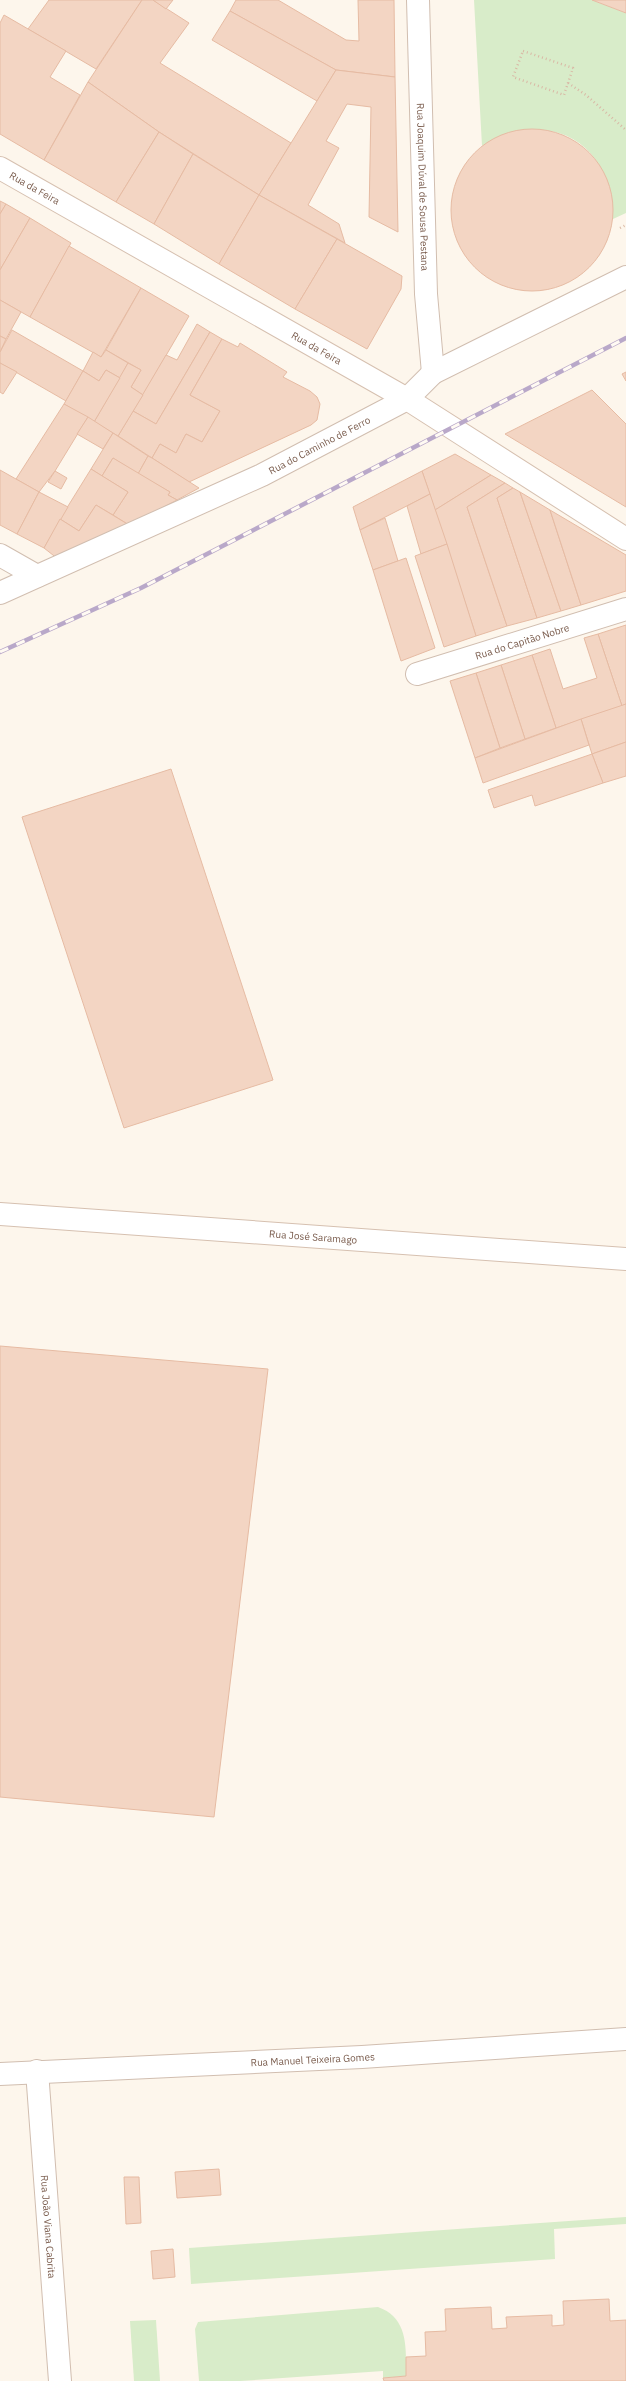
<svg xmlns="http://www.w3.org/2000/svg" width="626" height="2381" font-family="'IBM Plex Sans',sans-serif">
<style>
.green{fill:#d8ecc9}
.building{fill:#f3d5c3;stroke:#e6bba3}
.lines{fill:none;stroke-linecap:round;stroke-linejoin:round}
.street-casing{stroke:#d1beb0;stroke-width:24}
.secondary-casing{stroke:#d6c0b0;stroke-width:24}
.path{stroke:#d9b8a5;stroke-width:2.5;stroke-dasharray:1 3;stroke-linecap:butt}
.street{stroke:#fff;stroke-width:22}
.secondary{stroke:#fff;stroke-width:22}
.rail-casing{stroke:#b9a8c9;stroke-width:4.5}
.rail{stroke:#fffaf3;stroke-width:3;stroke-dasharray:9;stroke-linecap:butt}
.labels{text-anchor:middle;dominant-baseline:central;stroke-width:4;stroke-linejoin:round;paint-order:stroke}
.street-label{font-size:10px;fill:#7a5c4d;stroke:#fffaf3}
</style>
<rect width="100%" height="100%" fill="#fdf6ec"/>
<g class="green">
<path d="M 474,0 L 592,0 L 626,13 L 626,213 L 613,219 C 612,141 549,107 482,146 Z"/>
<path d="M 626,2217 L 626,2224 L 554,2229 L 555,2259 L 191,2284 L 189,2248 Z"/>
<path d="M 378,2307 C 409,2318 406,2349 406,2376 L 383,2378 L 383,2371 L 240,2381 L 199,2381 L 195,2329 L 198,2322 Z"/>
<path d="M 156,2320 L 160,2381 L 134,2381 L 130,2321 Z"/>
</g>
<g class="building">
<path d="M 49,0 L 142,0 L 96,69 L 28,29 Z"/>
<path d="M 142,0 L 153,0 L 189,23 L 160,63 L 291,143 L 259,195 L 159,132 L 88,82 Z"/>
<path d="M 153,0 L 173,0 L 166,9 Z"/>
<path d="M 236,0 L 278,0 L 346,40 L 359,41 L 358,0 L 394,0 L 395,77 L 336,70 L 230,11 Z"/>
<path d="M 592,0 L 626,0 L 626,13 Z"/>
<path d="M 230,11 L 336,70 L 317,101 L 212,40 Z"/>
<path d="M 4,15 L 66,51 L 50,77 L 80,95 L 44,160 L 0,134 L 0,23 Z"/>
<path d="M 336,70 L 395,77 L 398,232 L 369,217 L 371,107 L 347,104 L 326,141 L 339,148 L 308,205 L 339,224 L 345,243 L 259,195 Z"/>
<path d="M 88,82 L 159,132 L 116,202 L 44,160 Z"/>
<circle cx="532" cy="210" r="81"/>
<path d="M 159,132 L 193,154 L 154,224 L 116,202 Z"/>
<path d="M 193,154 L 259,195 L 219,264 L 154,224 Z"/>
<path d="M 259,195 L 337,239 L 295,309 L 219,264 Z"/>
<path d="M 0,201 L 6,204 L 0,214 Z"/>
<path d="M 6,204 L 30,218 L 0,270 L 0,214 Z"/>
<path d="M 30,218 L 71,243 L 30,317 L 0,300 L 0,270 Z"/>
<path d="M 337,239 L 402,276 L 401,289 L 367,349 L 295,309 Z"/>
<path d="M 69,246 L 141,288 L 101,357 L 30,317 Z"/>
<path d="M 141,288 L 189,316 L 143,395 L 131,387 L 141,370 L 106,350 Z"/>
<path d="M 0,300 L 21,312 L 6,339 L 0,336 Z"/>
<path d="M 197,324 L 210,332 L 156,424 L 133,411 L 166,355 L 177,360 Z"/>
<path d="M 12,330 L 83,371 L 66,401 L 0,363 L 0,352 Z"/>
<path d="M 210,332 L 222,339 L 190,395 L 220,411 L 202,442 L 186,434 L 176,453 L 160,444 L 152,458 L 118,436 L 133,411 L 156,424 Z"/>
<path d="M 0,336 L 6,339 L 0,352 Z"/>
<path d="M 222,339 L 238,347 L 240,343 L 287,372 L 283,377 L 310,391 L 317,397 L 320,404 L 317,420 L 311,425 L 189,482 L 152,458 L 160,444 L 176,453 L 186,434 L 202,442 L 220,411 L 190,395 Z"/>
<path d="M 106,350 L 128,363 L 120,378 L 106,370 L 99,381 L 83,371 L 93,352 L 101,357 Z"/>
<path d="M 0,363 L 17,372 L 3,394 L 0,392 Z"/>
<path d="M 128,363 L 141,370 L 131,387 L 143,395 L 118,436 L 94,422 Z"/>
<path d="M 106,370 L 120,378 L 94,422 L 64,404 L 83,371 L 99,381 Z"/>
<path d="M 626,372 L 626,381 L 622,374 Z"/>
<path d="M 592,390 L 626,424 L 626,507 L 505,434 Z"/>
<path d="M 64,404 L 88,417 L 55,471 L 39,492 L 16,479 Z"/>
<path d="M 88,417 L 113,433 L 103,449 L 77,434 Z"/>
<path d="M 113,433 L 148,456 L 138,474 L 113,458 L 102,476 L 91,469 Z"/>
<path d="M 455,454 L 491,475 L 435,510 L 422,471 Z"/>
<path d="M 148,456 L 152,458 L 199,488 L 177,500 L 168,495 L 170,492 L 138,474 Z"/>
<path d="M 113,458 L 170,492 L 168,495 L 177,500 L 129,525 L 113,515 L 128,492 L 102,476 Z"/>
<path d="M 91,469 L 128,492 L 113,515 L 96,505 L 79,531 L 60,519 Z"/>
<path d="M 0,470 L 39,492 L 17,534 L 0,525 Z"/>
<path d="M 55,471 L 67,478 L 61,489 L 48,482 Z"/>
<path d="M 422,471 L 430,494 L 360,530 L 353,507 Z"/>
<path d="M 491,475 L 505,483 L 467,507 L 507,626 L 476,636 L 435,510 Z"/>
<path d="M 505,483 L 513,488 L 497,498 L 537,618 L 507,626 L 467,507 Z"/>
<path d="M 513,488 L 520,492 L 561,611 L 537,618 L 497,498 Z"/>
<path d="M 39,492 L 68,507 L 44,548 L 17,534 Z"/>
<path d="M 520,492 L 550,510 L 581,605 L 561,611 Z"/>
<path d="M 430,494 L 447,544 L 421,554 L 407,506 Z"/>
<path d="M 96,505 L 129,525 L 58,559 L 44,548 L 60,519 L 79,531 Z"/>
<path d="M 550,510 L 626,555 L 626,591 L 581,605 Z"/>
<path d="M 385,518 L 398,561 L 373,570 L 360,530 Z"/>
<path d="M 447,544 L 476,636 L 444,647 L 415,556 Z"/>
<path d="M 406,558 L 435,648 L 401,661 L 373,570 Z"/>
<path d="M 626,625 L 626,704 L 622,706 L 598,634 Z"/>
<path d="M 598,634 L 622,706 L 556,728 L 532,655 L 550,649 L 563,689 L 597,678 L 584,638 Z"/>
<path d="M 532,655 L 556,728 L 525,739 L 501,665 Z"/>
<path d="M 501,665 L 525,739 L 500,748 L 476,673 Z"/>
<path d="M 476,673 L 500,748 L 475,758 L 450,681 Z"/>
<path d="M 626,704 L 626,742 L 592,754 L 581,719 Z"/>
<path d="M 581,719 L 589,745 L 483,783 L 475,758 Z"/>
<path d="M 626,742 L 626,776 L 603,783 L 592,754 Z"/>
<path d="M 592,754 L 603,783 L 535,806 L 532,795 L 494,808 L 488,790 Z"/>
<path d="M 171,769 L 273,1080 L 124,1128 L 22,817 Z"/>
<path d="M 0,1346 L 268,1369 L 214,1817 L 0,1797 Z"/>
<path d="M 219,2169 L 221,2195 L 177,2198 L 175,2172 Z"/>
<path d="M 124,2177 L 139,2177 L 141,2223 L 126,2224 Z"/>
<path d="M 173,2249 L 175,2277 L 153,2279 L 151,2251 Z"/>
<path d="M 609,2299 L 610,2321 L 626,2320 L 626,2381 L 384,2381 L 383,2378 L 406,2376 L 406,2357 L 426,2356 L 425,2332 L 446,2331 L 445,2309 L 491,2307 L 492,2329 L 507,2328 L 506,2317 L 552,2315 L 552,2326 L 564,2325 L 563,2301 Z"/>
</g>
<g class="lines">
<g class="street-casing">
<g id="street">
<path id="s1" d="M 418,0 L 426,294 L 433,373"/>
<path d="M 0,555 L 37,576"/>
<path id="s2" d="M 0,593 L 262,475 L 407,399 L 433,373 L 626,277"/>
<path id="s3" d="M 417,674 L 626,609"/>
<path id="s4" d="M 37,2071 L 60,2381"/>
<path id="s5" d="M 0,2074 L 362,2057 L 626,2039"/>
</g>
</g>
<g class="secondary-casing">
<g id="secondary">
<path id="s6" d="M 0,168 L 407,399 L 626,539"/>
<path id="s7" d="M 0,1214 L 626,1259"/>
</g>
</g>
<g class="path">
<path d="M 523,51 L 573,68 L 564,95 L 513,77 Z"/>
<path d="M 568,83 L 586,95 L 626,130"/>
<path d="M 620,228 L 626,225"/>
</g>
<use href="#street" class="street"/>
<use href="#secondary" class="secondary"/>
<g class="rail-casing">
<path id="rail" d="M 0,652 L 141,588 L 626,338"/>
</g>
<use href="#rail" class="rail"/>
</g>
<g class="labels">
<g class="street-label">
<text stroke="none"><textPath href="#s1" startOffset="187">Rua Joaquim Dúval de Sousa Pestana</textPath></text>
<text stroke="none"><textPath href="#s6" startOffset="40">Rua da Feira</textPath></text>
<text stroke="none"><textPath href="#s6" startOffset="364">Rua da Feira</textPath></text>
<text stroke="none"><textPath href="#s2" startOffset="352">Rua do Caminho de Ferro</textPath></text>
<text stroke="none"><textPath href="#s3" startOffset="110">Rua do Capitão Nobre</textPath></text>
<text stroke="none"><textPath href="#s7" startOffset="314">Rua José Saramago</textPath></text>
<text stroke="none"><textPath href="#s5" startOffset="313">Rua Manuel Teixeira Gomes</textPath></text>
<text stroke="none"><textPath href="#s4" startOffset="156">Rua João Viana Cabrita</textPath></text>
</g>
</g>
</svg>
